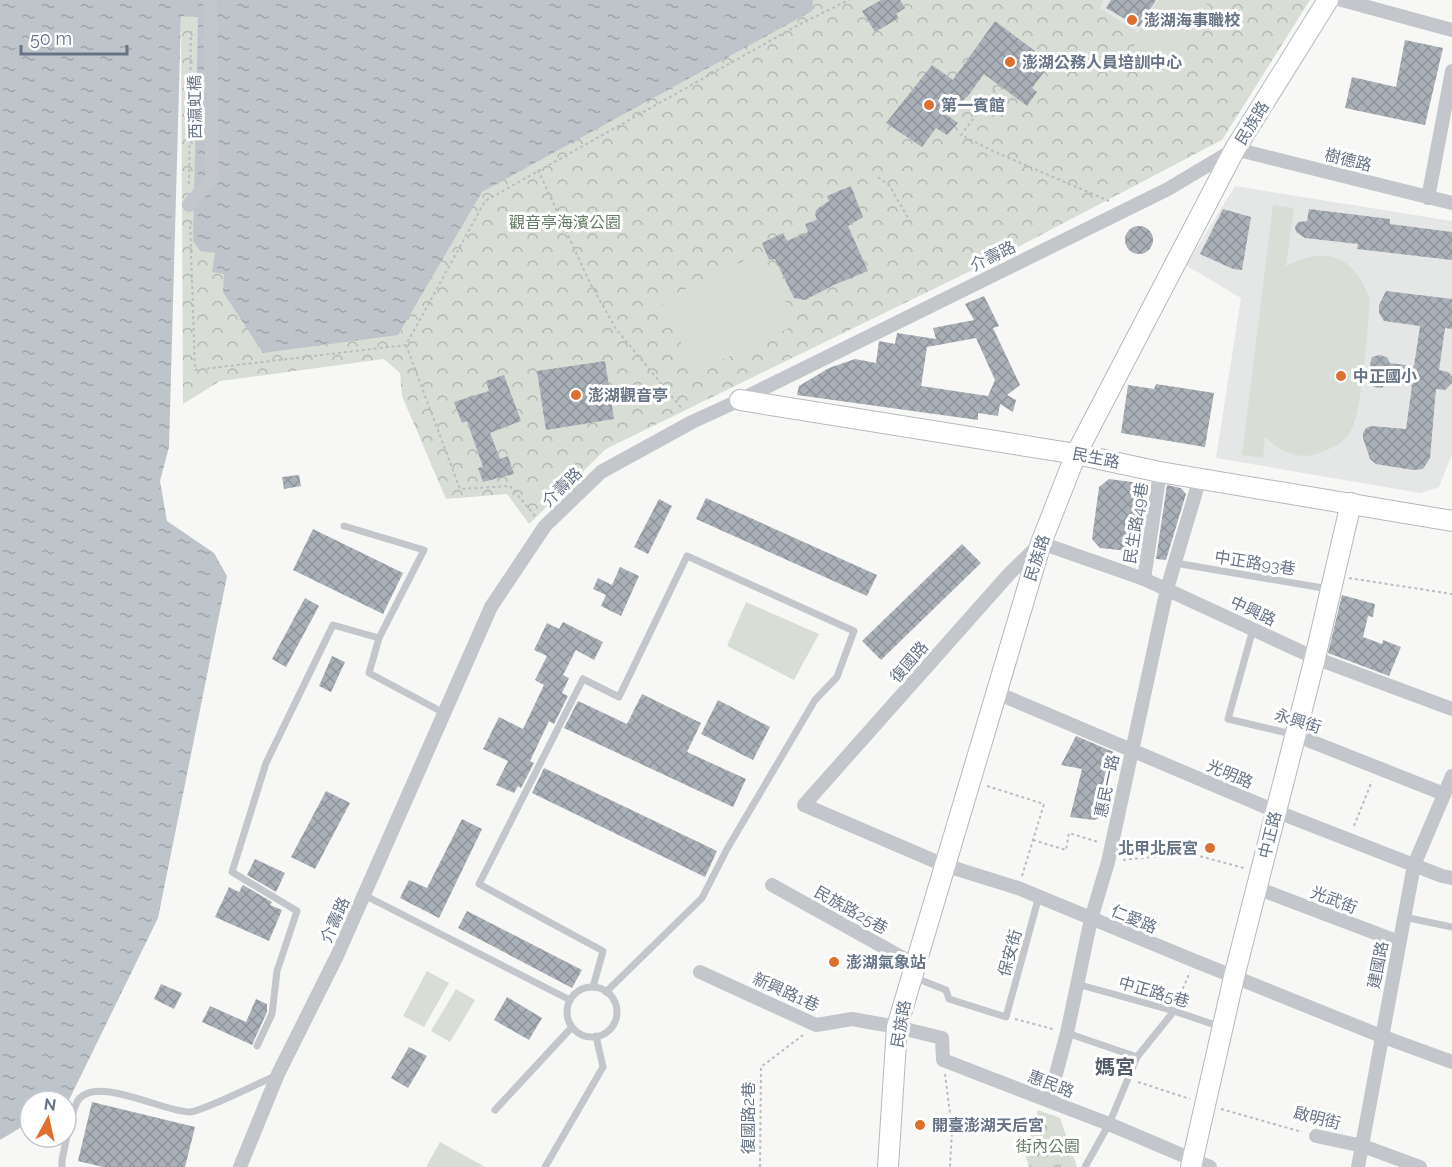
<svg xmlns="http://www.w3.org/2000/svg" width="1452" height="1167" font-family="Raleway,'Noto Sans TC',sans-serif">
<style>
.built{fill:#e5e6e6}
.park{fill:url(#park-crowns)}
.pitch{fill:#d8ded6}
.water{fill:url(#water-ripples)}
.building{fill:url(#building-cross-hatch);fill-rule:evenodd}
.lines{fill:none;stroke-linecap:round;stroke-linejoin:round}
.secondary-casing{stroke:#b5b9bf;stroke-width:22}
.path{stroke:#bbbdc0;stroke-width:2;stroke-dasharray:3 3;stroke-linecap:butt}
.lane{stroke:#c3c6ca;stroke-width:7}
.street{stroke:#c3c6ca;stroke-width:14}
.secondary{stroke:#fff;stroke-width:20}
.poi-dot{fill:#de702e;stroke:#fff;stroke-width:2}
.labels{text-anchor:middle;dominant-baseline:central;stroke-width:6;stroke-linejoin:round;paint-order:stroke}
.poi-label{font-size:16px;font-weight:bold;fill:#677485;stroke:#fff;text-anchor:start}
.street-label{font-size:16px;fill:#677485;stroke:#fff}
.park-label{font-size:16px;fill:#677c66;stroke:#fff}
.quarter-label{font-size:20px;font-weight:bold;fill:#555e6a;stroke:#fff}
</style>
<defs>
<pattern id="park-crowns" width="20" height="18" patternUnits="userSpaceOnUse" patternTransform="scale(1.5)"><rect width="20" height="18" fill="#d8ded6"/><path d="M2 6a3 3 0 1 1 6 0M12 15a3 3 0 1 1 6 0" fill="none" stroke="#b3b9b3"/></pattern>
<pattern id="water-ripples" width="26" height="14" patternUnits="userSpaceOnUse" patternTransform="scale(1.5)"><rect width="26" height="14" fill="#bdc5cb"/><path d="M2 4q2-2 4 0t4 0M15 11q2-2 4 0t4 0" fill="none" stroke="#9da5aa"/></pattern>
<pattern id="building-cross-hatch" width="8" height="8" patternUnits="userSpaceOnUse" patternTransform="scale(1.5)"><rect width="8" height="8" fill="#aab0b7"/><path d="M0 0l8 8M0 8l8-8" fill="none" stroke="#8e949a"/></pattern>
</defs>
<rect width="100%" height="100%" fill="#f7f7f5"/>
<g class="built">
<path d="M 1104,0 L 1158,0 L 1138,32 L 1100,8 Z"/>
<path d="M 1235,186 L 1452,221 L 1452,454 L 1439,487 L 1420,493 L 1216,458 L 1241,298 L 1186,265 Z"/>
</g>
<g class="park">
<path d="M 182,0 L 1104,0 L 1100,8 L 1138,32 L 1158,0 L 1310,0 L 1222,140 L 997,258 L 606,449 L 529,524 L 507,494 L 446,499 L 402,396 L 400,373 L 384,359 L 220,381 L 183,404 L 181,15 Z"/>
<path d="M 1038,1110 L 1060,1118 L 1077,1167 L 1029,1167 L 1025,1154 Z"/>
</g>
<g class="pitch">
<path d="M 1162,0 L 1199,0 L 1211,7 L 1163,86 L 1124,62 Z"/>
<path d="M 1273,205 L 1294,208 L 1286,266 C 1327,245 1355,256 1370,300 C 1367,329 1363,412 1350,433 C 1343,443 1331,449 1319,453 C 1299,461 1280,451 1265,437 L 1263,458 L 1242,455 Z"/>
<path d="M 762,252 L 797,324 L 696,372 L 661,301 Z"/>
<path d="M 746,602 L 819,634 L 794,680 L 727,646 Z"/>
<path d="M 427,971 L 449,983 L 424,1027 L 403,1016 Z"/>
<path d="M 456,989 L 475,1000 L 450,1042 L 431,1031 Z"/>
<path d="M 440,1142 L 485,1167 L 426,1167 Z"/>
</g>
<path class="water" d="M 0,0 L 813,0 L 812,11 L 482,192 L 398,335 L 263,353 L 223,292 L 224,274 L 212,272 L 215,253 L 200,251 L 193,241 L 198,17 L 181,16 L 169,447 L 160,481 L 167,521 L 214,553 L 227,576 L 158,918 L 69,1100 L 30,1101 L 30,1122 L 0,1140 Z"/>
<g class="building">
<path d="M 881,0 L 900,0 L 905,8 L 896,14 L 899,18 L 875,32 L 862,11 Z"/>
<path d="M 1111,0 L 1156,0 L 1139,27 L 1106,8 Z"/>
<path d="M 995,21 L 1051,63 L 1032,88 L 1037,92 L 1027,106 L 984,74 L 968,96 L 947,115 L 958,123 L 947,135 L 936,128 L 922,147 L 886,123 L 932,65 L 953,80 Z"/>
<path d="M 1405,40 L 1443,48 L 1425,125 L 1345,108 L 1352,77 L 1396,87 Z"/>
<path d="M 851,186 L 863,217 L 848,226 L 868,271 L 834,285 L 805,300 L 794,298 L 775,259 L 769,260 L 762,243 L 783,233 L 787,241 L 808,232 L 805,224 L 817,220 L 815,214 L 817,209 L 829,201 L 827,196 Z"/>
<path d="M 1223,209 L 1251,217 L 1242,270 L 1233,269 L 1200,254 Z"/>
<path d="M 1309,209 L 1390,219 L 1390,224 L 1452,232 L 1452,260 L 1357,249 L 1358,244 L 1305,238 L 1296,232 L 1295,227 L 1298,222 L 1307,221 Z"/>
<circle cx="1139" cy="240" r="14"/>
<path d="M 1386,291 L 1452,299 L 1452,329 L 1445,328 L 1439,370 L 1448,372 L 1452,376 L 1452,383 L 1445,390 L 1436,389 L 1430,458 L 1423,469 L 1413,470 L 1376,464 L 1370,459 L 1363,438 L 1363,433 L 1366,428 L 1371,426 L 1406,429 L 1412,386 L 1386,383 L 1382,388 L 1374,387 L 1367,377 L 1372,357 L 1379,355 L 1387,357 L 1390,363 L 1414,366 L 1420,326 L 1384,321 L 1379,313 L 1379,305 Z"/>
<path d="M 984,296 L 999,326 L 993,328 L 1020,385 L 1007,395 L 1016,400 L 1013,412 L 1000,404 L 998,416 L 978,413 L 978,420 L 797,395 L 799,386 L 829,368 L 855,359 L 876,363 L 879,341 L 895,344 L 897,333 L 936,339 L 933,328 L 974,320 L 965,304 ZM 976,338 L 995,380 L 988,396 L 921,386 L 927,347 Z"/>
<path d="M 605,361 L 614,419 L 546,430 L 537,371 Z"/>
<path d="M 504,375 L 521,421 L 490,433 L 500,459 L 508,456 L 514,474 L 483,482 L 478,468 L 483,467 L 467,421 L 462,423 L 454,402 L 489,391 L 486,381 Z"/>
<path d="M 1156,384 L 1214,393 L 1205,447 L 1121,433 L 1128,385 L 1154,389 Z"/>
<path d="M 299,475 L 301,486 L 284,489 L 282,477 Z"/>
<path d="M 1109,479 L 1139,483 L 1147,496 L 1139,552 L 1100,548 L 1092,539 L 1099,487 Z"/>
<path d="M 1167,485 L 1181,488 L 1186,494 L 1166,560 L 1156,559 Z"/>
<path d="M 706,498 L 877,575 L 867,596 L 696,519 Z"/>
<path d="M 659,499 L 672,506 L 648,554 L 634,547 Z"/>
<path d="M 313,529 L 403,573 L 383,614 L 293,570 Z"/>
<path d="M 962,544 L 981,563 L 881,660 L 862,641 Z"/>
<path d="M 620,567 L 639,576 L 621,616 L 601,606 L 606,595 L 593,589 L 598,578 L 612,585 Z"/>
<path d="M 1342,595 L 1375,604 L 1373,617 L 1368,616 L 1363,637 L 1382,644 L 1383,640 L 1401,647 L 1389,676 L 1328,653 Z"/>
<path d="M 305,598 L 319,606 L 286,667 L 272,659 Z"/>
<path d="M 563,622 L 603,642 L 594,660 L 576,650 L 563,675 L 569,678 L 562,693 L 568,696 L 554,724 L 549,721 L 530,761 L 534,763 L 521,788 L 518,786 L 514,793 L 496,785 L 508,761 L 483,749 L 499,717 L 523,729 L 544,685 L 535,680 L 547,656 L 534,650 L 547,623 L 559,629 Z"/>
<path d="M 332,656 L 345,662 L 331,692 L 319,686 Z"/>
<path d="M 642,694 L 701,723 L 687,752 L 746,779 L 733,807 L 564,728 L 578,701 L 627,724 Z"/>
<path d="M 718,700 L 770,727 L 753,760 L 701,734 Z"/>
<path d="M 1076,736 L 1116,753 L 1104,813 L 1102,817 L 1094,820 L 1070,817 L 1082,769 L 1061,765 Z"/>
<path d="M 544,768 L 717,851 L 705,877 L 532,793 Z"/>
<path d="M 326,791 L 350,803 L 315,869 L 291,857 Z"/>
<path d="M 462,819 L 482,829 L 439,918 L 400,898 L 409,880 L 427,888 Z"/>
<path d="M 255,859 L 285,873 L 276,892 L 247,875 Z"/>
<path d="M 243,885 L 272,902 L 270,905 L 282,910 L 269,941 L 215,917 L 229,887 L 239,892 Z"/>
<path d="M 467,911 L 582,970 L 572,988 L 458,928 Z"/>
<path d="M 161,984 L 182,993 L 174,1009 L 154,999 Z"/>
<path d="M 507,997 L 542,1018 L 529,1040 L 494,1020 Z"/>
<path d="M 256,999 L 267,1004 L 267,1012 L 252,1045 L 202,1022 L 210,1006 L 246,1022 Z"/>
<path d="M 409,1047 L 427,1056 L 408,1088 L 391,1078 Z"/>
<path d="M 92,1102 L 195,1127 L 185,1167 L 103,1167 L 78,1161 Z"/>
</g>
<g class="lines">
<g class="secondary-casing">
<g id="secondary">
<path d="M 740,400 L 1076,454 L 1160,472 L 1452,521"/>
<path d="M 888,1167 L 897,1027 L 1041,543 L 1076,454 L 1235,149 L 1328,0"/>
<path d="M 1191,1167 L 1234,977 L 1315,658 L 1351,503"/>
</g>
</g>
<g class="path">
<path d="M 995,90 L 961,135 L 995,152 L 1109,201"/>
<path d="M 538,170 L 590,283 L 616,329 L 683,410"/>
<path d="M 878,177 L 889,185 L 911,223"/>
<path d="M 189,184 L 191,29"/>
<path d="M 190,220 L 195,370 L 406,345 L 485,201 L 800,24 L 849,0"/>
<path d="M 406,345 L 460,489 L 510,486 L 535,516"/>
<path d="M 1349,578 L 1452,594"/>
<path d="M 987,786 L 1044,804 L 1022,876"/>
<path d="M 1354,826 L 1372,781"/>
<path d="M 1033,840 L 1066,850 L 1069,833 L 1098,842"/>
<path d="M 1123,860 L 1188,853 L 1244,868"/>
<path d="M 1178,1000 L 1190,972"/>
<path d="M 1015,1019 L 1053,1029"/>
<path d="M 945,1074 L 952,1129 L 950,1167"/>
<path d="M 1138,1082 L 1190,1099"/>
<path d="M 1221,1109 L 1302,1132"/>
<path d="M 760,1167 L 761,1067 L 803,1035"/>
</g>
<g class="lane">
<path d="M 344,526 L 424,550 L 379,638"/>
<path d="M 1175,563 L 1329,589"/>
<path d="M 1253,629 L 1228,719 L 1292,734"/>
<path d="M 364,895 L 570,1000"/>
<path d="M 1404,917 L 1452,927"/>
<path d="M 913,977 L 946,990 L 949,999 L 1006,1017 L 1039,896"/>
<path d="M 1077,984 L 1174,1011 L 1221,1027"/>
<path d="M 593,987 L 603,951 L 479,884 L 583,679 L 619,697 L 687,556 L 854,631 L 837,677 L 815,700 L 727,849 L 702,898 L 606,992"/>
<circle cx="592" cy="1012" r="25"/>
<path d="M 1067,1033 L 1137,1057"/>
<path d="M 257,1046 L 272,1014 L 277,971 L 297,911 L 232,872 L 266,763 L 333,625 L 379,638 L 369,673 L 444,713"/>
<path d="M 495,1110 L 572,1027"/>
<path d="M 62,1167 L 62,1160 C 65,1146 71,1114 77,1102 C 93,1073 163,1112 190,1112 C 203,1111 259,1083 275,1076"/>
<path d="M 545,1167 L 603,1067 L 596,1036"/>
<path d="M 1085,1167 L 1109,1124 L 1137,1057 L 1174,1011"/>
</g>
<g class="street">
<path d="M 1342,0 L 1452,30"/>
<path d="M 1428,198 L 1452,71"/>
<path d="M 189,205 L 212,178 L 210,0"/>
<path d="M 1144,579 L 1160,472"/>
<path d="M 997,693 L 1275,811 L 1442,876 L 1452,878"/>
<path d="M 1452,709 L 1315,658 L 1144,579 L 1041,543 L 1010,573 L 804,805 L 944,865 L 1018,888 L 1195,961 L 1381,1036 L 1452,1062"/>
<path d="M 1295,735 L 1444,794"/>
<path d="M 772,885 L 914,964"/>
<path d="M 1257,888 L 1399,942"/>
<path d="M 700,972 L 816,1025 L 852,1019 L 897,1027 L 942,1038 L 943,1060 L 1109,1124 L 1210,1167"/>
<path d="M 1049,1100 L 1067,1033 L 1091,919 L 1108,862 L 1167,589 L 1200,478"/>
<path d="M 1316,1136 L 1363,1146 L 1420,1167"/>
<path d="M 240,1167 L 278,1074 L 337,956 L 491,607 L 545,526 L 601,472 L 692,422 L 740,400 L 1168,189 L 1235,149 L 1452,203"/>
<path d="M 1358,1167 L 1414,865 L 1452,776"/>
</g>
<use href="#secondary" class="secondary"/>
</g>
<g class="poi-dot">
<circle cx="1132" cy="20" r="6"/>
<circle cx="1010" cy="62" r="6"/>
<circle cx="929" cy="105" r="6"/>
<circle cx="1341" cy="376" r="6"/>
<circle cx="576" cy="395" r="6"/>
<circle cx="1210" cy="848" r="6"/>
<circle cx="834" cy="962" r="6"/>
<circle cx="920" cy="1125" r="6"/>
</g>
<g class="labels">
<g class="poi-label">
<text x="1144" y="20">澎湖海事職校</text>
<text x="1022" y="62">澎湖公務人員培訓中心</text>
<text x="941" y="105">第一賓館</text>
<text x="1353" y="376">中正國小</text>
<text x="588" y="395">澎湖觀音亭</text>
<text x="1198" y="848" text-anchor="end">北甲北辰宮</text>
<text x="846" y="962">澎湖氣象站</text>
<text x="932" y="1125">開臺澎湖天后宮</text>
</g>
<g class="street-label">
<text transform="translate(195 107) rotate(-91)">西瀛虹橋</text>
<text transform="translate(1252 123) rotate(-58)">民族路</text>
<text transform="translate(1348 160) rotate(14)">樹德路</text>
<text transform="translate(993 256) rotate(-26)">介壽路</text>
<text transform="translate(1096 458) rotate(11)">民生路</text>
<text transform="translate(562 487) rotate(-44)">介壽路</text>
<text transform="translate(1136 523) rotate(-81)">民生路49巷</text>
<text transform="translate(1037 558) rotate(-72)">民族路</text>
<text transform="translate(1255 563) rotate(9)">中正路93巷</text>
<text transform="translate(1253 611) rotate(25)">中興路</text>
<text transform="translate(909 662) rotate(-49)">復國路</text>
<text transform="translate(1298 721) rotate(17)">永興街</text>
<text transform="translate(1230 774) rotate(23)">光明路</text>
<text transform="translate(1107 786) rotate(-78)">惠民一路</text>
<text transform="translate(1270 835) rotate(-76)">中正路</text>
<text transform="translate(1334 900) rotate(21)">光武街</text>
<text transform="translate(851 910) rotate(29)">民族路25巷</text>
<text transform="translate(1134 919) rotate(23)">仁愛路</text>
<text transform="translate(335 920) rotate(-66)">介壽路</text>
<text transform="translate(1010 953) rotate(-75)">保安街</text>
<text transform="translate(1378 965) rotate(-79)">建國路</text>
<text transform="translate(786 992) rotate(24)">新興路1巷</text>
<text transform="translate(1154 992) rotate(16)">中正路5巷</text>
<text transform="translate(901 1024) rotate(-80)">民族路</text>
<text transform="translate(1051 1084) rotate(21)">惠民路</text>
<text transform="translate(748 1118) rotate(-90)">復國路2巷</text>
<text transform="translate(1317 1118) rotate(14)">啟明街</text>
</g>
<g class="park-label">
<text x="565" y="222">觀音亭海濱公園</text>
<text x="1048" y="1146">街內公園</text>
</g>
<g class="quarter-label">
<text x="1115" y="1067">媽宮</text>
</g>
</g>
<g transform="translate(48 1119) rotate(8)"><circle r="28" fill="#ffffff" stroke="#c2c7ce" stroke-width="1.5"/>
<path d="M0-4.5L10 22L0 15L-10 22Z" fill="#de702e"/>
<text y="-9" font-size="16" font-weight="bold" text-anchor="middle" fill="#677485">N</text>
</g>
<path d="M21 45v9h106v-9" fill="none" stroke="#677485" stroke-width="3"/>
<text x="30" y="45" font-size="18" fill="#677485" stroke="#ffffff" stroke-width="4.5" paint-order="stroke">50 m</text>
</svg>
